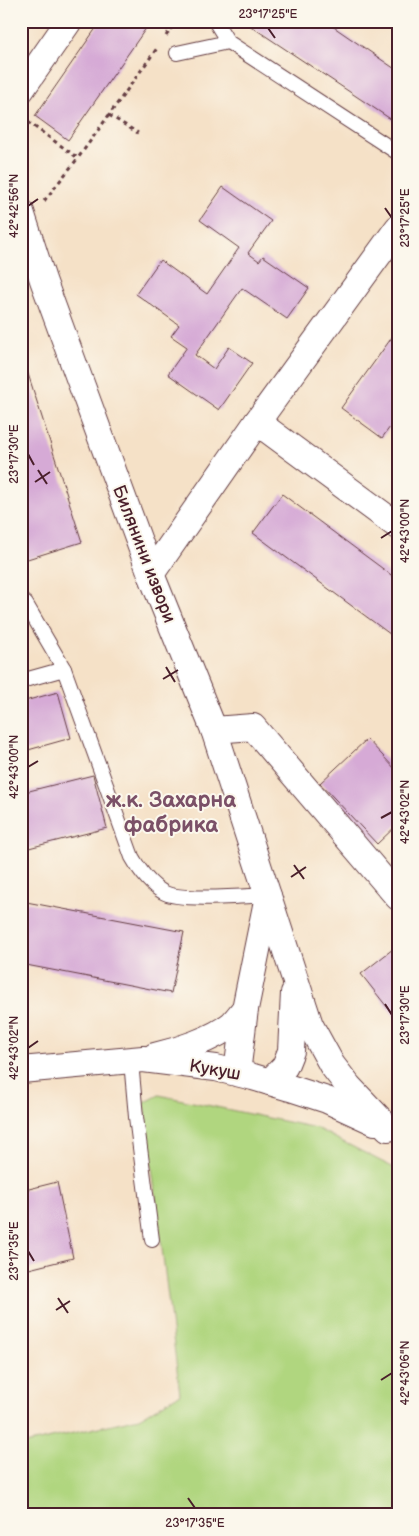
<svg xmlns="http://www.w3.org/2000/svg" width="419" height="1536" font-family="'Balsamiq Sans',sans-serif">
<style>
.green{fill:#b0d67f;stroke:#7d7a55}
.building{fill:#d6aad6}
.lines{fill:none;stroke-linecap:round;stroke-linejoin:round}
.lane-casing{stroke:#643c42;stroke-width:16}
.street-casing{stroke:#643c42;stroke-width:28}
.path{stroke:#643c42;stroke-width:3;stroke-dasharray:4 4;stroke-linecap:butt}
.lane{stroke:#fff;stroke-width:14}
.street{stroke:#fff;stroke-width:26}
.ticks{fill:none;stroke:#4a1f2b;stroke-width:2}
.labels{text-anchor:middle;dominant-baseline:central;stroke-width:4;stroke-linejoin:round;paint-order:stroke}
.street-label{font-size:18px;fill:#4a1f2b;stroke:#fbf7ec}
.district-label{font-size:22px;font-weight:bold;fill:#7b5067;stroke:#fbf7ec}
.neatline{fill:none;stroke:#4a1f2b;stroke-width:2}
.ticks-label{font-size:12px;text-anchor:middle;fill:#4a1f2b}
</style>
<rect width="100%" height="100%" fill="#fbf7ec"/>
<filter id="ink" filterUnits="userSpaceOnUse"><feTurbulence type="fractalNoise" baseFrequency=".02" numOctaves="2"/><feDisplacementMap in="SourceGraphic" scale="10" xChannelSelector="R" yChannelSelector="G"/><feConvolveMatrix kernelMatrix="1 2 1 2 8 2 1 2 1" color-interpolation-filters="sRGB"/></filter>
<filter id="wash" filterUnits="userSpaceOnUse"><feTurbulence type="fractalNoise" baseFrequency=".0096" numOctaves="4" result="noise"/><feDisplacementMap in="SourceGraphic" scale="20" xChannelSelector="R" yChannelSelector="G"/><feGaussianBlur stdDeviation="1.12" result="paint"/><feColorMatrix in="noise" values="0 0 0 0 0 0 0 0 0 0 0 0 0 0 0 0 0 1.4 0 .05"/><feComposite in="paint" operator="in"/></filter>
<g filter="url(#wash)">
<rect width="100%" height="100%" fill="#f5e1c7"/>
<path class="green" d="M 159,1095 L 316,1128 L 398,1170 L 398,1515 L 21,1515 L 21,1445 L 139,1418 L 180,1394 L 144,1103 Z"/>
<g id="blocks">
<g class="building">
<path d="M 101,21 L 151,21 L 68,140 L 35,116 Z"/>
<path d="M 243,21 L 325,21 L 398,71 L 398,124 Z"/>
<path d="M 223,187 L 271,221 L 248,253 L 259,261 L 263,256 L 309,288 L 287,319 L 242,288 L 195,355 L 214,369 L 229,347 L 252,363 L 219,410 L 168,374 L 187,347 L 171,336 L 179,325 L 136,294 L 160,260 L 207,294 L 239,248 L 200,220 Z"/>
<path d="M 398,329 L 398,416 L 382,438 L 341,408 Z"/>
<path d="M 21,352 L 82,542 L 21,561 Z"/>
<path d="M 282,494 L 398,580 L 398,640 L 253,533 Z"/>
<path d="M 58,692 L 71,738 L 21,752 L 21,702 Z"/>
<path d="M 367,739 L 398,772 L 398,824 L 377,844 L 320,783 Z"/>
<path d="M 93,775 L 107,828 L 21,850 L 21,793 Z"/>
<path d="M 21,901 L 184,932 L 171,993 L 21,964 Z"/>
<path d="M 398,945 L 398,1021 L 361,974 Z"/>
<path d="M 57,1182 L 73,1258 L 21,1271 L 21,1191 Z"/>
</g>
</g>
</g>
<g filter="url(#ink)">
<use href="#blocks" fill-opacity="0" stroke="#643c42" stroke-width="1"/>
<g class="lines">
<g class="lane-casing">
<g id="lane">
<path d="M 215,21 L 228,42 L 398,153"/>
<path d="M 177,53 L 228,42"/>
<path d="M 21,600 L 26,604 L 64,669"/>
<path d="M 21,681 L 64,669 L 132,857 C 140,871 149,884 163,892 C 179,902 246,896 268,895"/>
<path d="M 131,1061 L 136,1117 L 152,1240"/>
</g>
</g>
<g class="street-casing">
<g id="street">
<path d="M 21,90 L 69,21"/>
<path d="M 21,212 L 43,280 L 151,574 L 214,730 L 310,1025 L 332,1065 L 349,1087 L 388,1128"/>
<path d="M 257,422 L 398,526"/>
<path d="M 151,574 L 257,422 L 398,228"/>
<path d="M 214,730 L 253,727 L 398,897"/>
<path d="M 155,1056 C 177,1051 214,1039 232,1024 C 237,1019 241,1013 245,1009"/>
<path d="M 21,1070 L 143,1059 L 216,1068 L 253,1077 L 290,1088 L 327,1100 L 375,1122"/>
<path d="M 237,1073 L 245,1009 L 268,896"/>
<path d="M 270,1082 L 285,1066 L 291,1051 L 294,993"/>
</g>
</g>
<g class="path">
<path d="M 166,36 L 176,21"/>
<path d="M 109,115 L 138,133"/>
<path d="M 21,117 L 78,158 L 158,47"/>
<path d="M 44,201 L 78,158"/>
</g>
<use href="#lane" class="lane"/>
<use href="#street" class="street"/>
</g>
</g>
<path class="ticks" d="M 268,28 L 275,38M 28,206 L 38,199M 385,208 L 392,218M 28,454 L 34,465M 38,470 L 47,484M 35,482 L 50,472M 381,538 L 392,531M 166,667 L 175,682M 163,679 L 178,670M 28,767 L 38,761M 381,818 L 392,812M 294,865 L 304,879M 291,877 L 306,867M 385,1004 L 392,1015M 28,1048 L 38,1041M 28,1251 L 34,1261M 58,1298 L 68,1313M 56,1310 L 70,1301M 381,1380 L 392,1373M 188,1498 L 195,1508"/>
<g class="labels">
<g class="street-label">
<text transform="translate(144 554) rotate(69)">Билянини извори</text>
<text transform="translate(215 1070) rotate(10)">Кукуш</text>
</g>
<g class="district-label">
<text x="171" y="800">ж.к. Захарна<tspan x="171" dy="25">фабрика</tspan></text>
</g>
</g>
<rect width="419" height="1536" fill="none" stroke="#fbf7ec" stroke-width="55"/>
<rect x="28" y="28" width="364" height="1480" class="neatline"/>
<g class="ticks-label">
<text x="268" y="18">23°17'25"E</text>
<text transform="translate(14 206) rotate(-90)" y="4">42°42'56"N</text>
<text transform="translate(405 218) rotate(-90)" y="4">23°17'25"E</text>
<text transform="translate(14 454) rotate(-90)" y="4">23°17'30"E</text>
<text transform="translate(405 531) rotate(-90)" y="4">42°43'00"N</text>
<text transform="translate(14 767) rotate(-90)" y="4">42°43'00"N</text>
<text transform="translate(405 812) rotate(-90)" y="4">42°43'02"N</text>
<text transform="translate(405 1015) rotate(-90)" y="4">23°17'30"E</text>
<text transform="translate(14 1048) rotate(-90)" y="4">42°43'02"N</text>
<text transform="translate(14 1251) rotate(-90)" y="4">23°17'35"E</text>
<text transform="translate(405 1373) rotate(-90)" y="4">42°43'06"N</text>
<text x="195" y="1527">23°17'35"E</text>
</g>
</svg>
